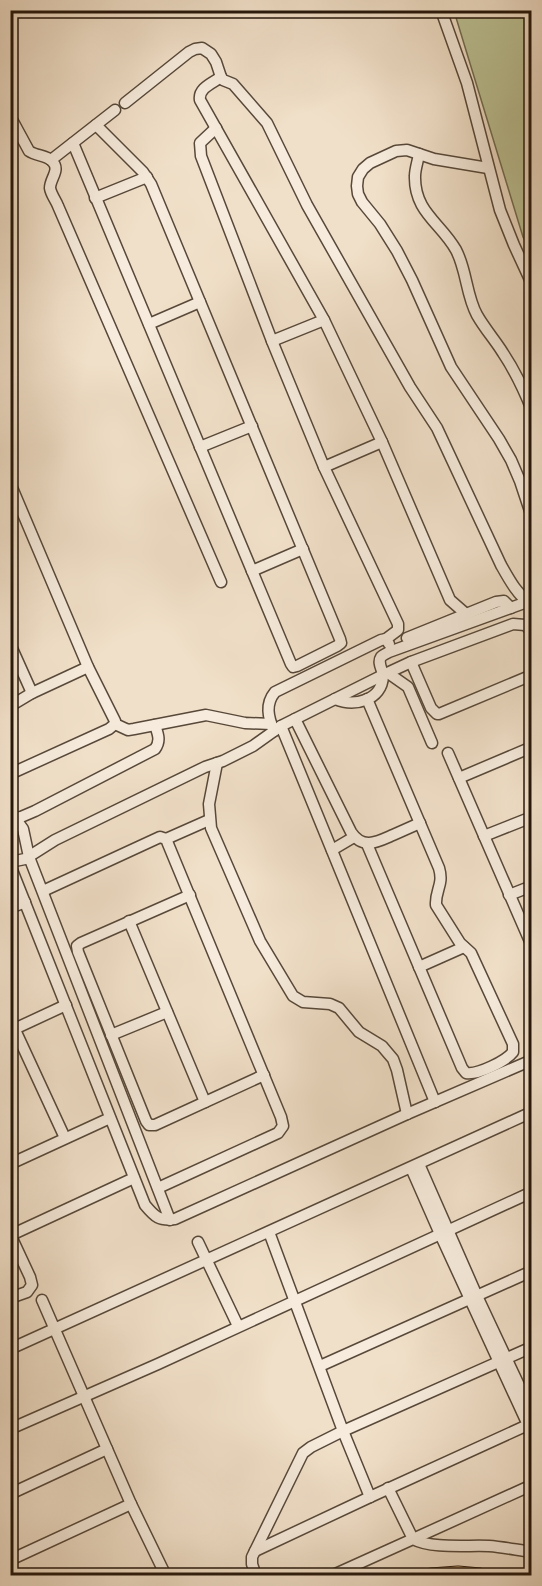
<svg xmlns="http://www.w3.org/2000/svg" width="542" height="1586" font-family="'IM FELL DW Pica',serif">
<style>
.green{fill:#bcc295;stroke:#706c50;stroke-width:1.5}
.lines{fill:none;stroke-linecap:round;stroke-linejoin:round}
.river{stroke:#9cbcbc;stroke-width:14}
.minor-casing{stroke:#57483a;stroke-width:13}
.highway-casing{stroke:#24160b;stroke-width:17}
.minor{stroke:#f6ebdc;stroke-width:10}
.highway{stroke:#e8c084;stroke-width:15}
</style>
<rect width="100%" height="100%" fill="#f1e0c9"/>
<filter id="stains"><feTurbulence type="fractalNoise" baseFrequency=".00333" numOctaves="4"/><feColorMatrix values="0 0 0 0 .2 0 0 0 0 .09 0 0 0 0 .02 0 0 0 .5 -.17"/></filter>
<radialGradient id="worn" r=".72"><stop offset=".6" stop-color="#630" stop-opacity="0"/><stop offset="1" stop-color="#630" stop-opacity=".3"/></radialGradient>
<path class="green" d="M 454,11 L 531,11 L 531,253 L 523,237 Z"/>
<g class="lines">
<path class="river" d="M 530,10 L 532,20"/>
<g class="minor-casing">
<g id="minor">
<path d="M 441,10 L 467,83 L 500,210 L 514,245 L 532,284"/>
<path d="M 221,77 C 213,83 198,88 200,100 L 324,320 L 382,442 L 450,600 L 466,614"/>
<path d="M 125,103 L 189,52 L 195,49 L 202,48 L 211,54 L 216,62 L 221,77 L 223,80 L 233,84 L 267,123 L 307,205 L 410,387 L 437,428 L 501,565 C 510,581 517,594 532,606"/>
<path d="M 10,116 L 29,151 C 36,156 46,155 52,161 C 61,170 50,178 50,188 C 51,195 56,200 58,206 L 221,582"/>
<path d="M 216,128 L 200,143 L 201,156 L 272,341 L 324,467 L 398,624 L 398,630 L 386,639"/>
<path d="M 73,143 L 291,664 L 293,667 L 297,666 L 337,646 L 341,643 L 340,639 L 151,184 L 143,172 L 96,125"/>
<path d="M 419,154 C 418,161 415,169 415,176 C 414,212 441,223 456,250 C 467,271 466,295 477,315 C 485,329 495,340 503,353 C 515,371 524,390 532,410"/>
<path d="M 51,160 L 115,110"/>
<path d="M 488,168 L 434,159 L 407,150 L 396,151 L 370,163 L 363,169 L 358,177 L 357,186 L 358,194 L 362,202 L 380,224 L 397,251 L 412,280 L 451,367 L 499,439 L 511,460 L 520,481 L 532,517"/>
<path d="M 95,198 L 147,177"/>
<path d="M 149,324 L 200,302"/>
<path d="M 272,341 L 324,320"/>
<path d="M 200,447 L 252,426"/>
<path d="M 324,467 L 382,442"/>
<path d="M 10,483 L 88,667 L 115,721 L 115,724 L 109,729 L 10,774"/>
<path d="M 252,571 L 303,549"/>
<path d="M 407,638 L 496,602 L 504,601 L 511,608"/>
<path d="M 10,644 L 32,693"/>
<path d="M 411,662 L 431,708 L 437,714 L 439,714 L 532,675"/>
<path d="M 388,673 L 408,687 L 432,743"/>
<path d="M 335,699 C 354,707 382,701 383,676 C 383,670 377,663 381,657 C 383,655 387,653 389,652 L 527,602"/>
<path d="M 367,699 L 439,868 C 444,885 435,890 436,905 L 460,943 L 471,953 L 513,1044 L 513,1052 C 506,1061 478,1075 466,1073 L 462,1068 L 367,844"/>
<path d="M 10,701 L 12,705 L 32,693 L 88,667"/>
<path d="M 295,719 L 351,832 C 363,850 377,842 393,835 C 402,831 411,827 420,823"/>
<path d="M 115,724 L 128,730 L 134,729 L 206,715 L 245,723 L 271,724"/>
<path d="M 281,726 L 435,1102"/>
<path d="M 274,731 C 268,717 265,704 275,692 L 381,640 L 386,639 L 389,644"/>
<path d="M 448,753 L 532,946"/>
<path d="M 217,763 L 209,804 L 211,828 L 260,941 L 293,996 L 303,1002 L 330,1004 L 339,1008 L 359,1032 L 382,1046 L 387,1052 L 393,1059 L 397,1070 L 407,1114"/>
<path d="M 459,778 L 532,747"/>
<path d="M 10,811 L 23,829 L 29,857 L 170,1220"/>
<path d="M 12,819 L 21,817 L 35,811 L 155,749 C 161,741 158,734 155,725"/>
<path d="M 484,836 L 532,817"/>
<path d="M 166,839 L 209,820"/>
<path d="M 332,850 L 354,837"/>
<path d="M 10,862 L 25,859 L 55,840 L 205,767 L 223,761 L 253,746 L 281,726 L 383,675 L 411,662 L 513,624 L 525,625 L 532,632"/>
<path d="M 10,865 L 145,1205 C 155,1217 159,1221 175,1219 L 407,1114 L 532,1060"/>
<path d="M 43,891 L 160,837 L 166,839 L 281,1117 L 283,1126 L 278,1133 L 158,1188"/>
<path d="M 190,895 L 81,943 L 77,946 L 78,952 L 146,1121 L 149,1125 L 155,1125 L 264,1075"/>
<path d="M 509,895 L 532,886"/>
<path d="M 10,908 L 25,902"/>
<path d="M 129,921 L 205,1102"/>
<path d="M 419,967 L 464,947"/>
<path d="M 10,1019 L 65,1138"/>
<path d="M 10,1031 L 66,1005"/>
<path d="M 111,1035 L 167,1012"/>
<path d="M 10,1164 L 110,1118"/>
<path d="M 419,1164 L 477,1296 L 532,1413"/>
<path d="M 411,1168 L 440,1234 L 528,1425 L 532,1428"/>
<path d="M 269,1232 L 343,1431 L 370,1497"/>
<path d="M 10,1234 L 30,1277 L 32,1285 L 27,1292 L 10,1298"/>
<path d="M 11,1235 L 134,1178"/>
<path d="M 198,1242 L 238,1326"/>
<path d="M 42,1300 L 131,1504 L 166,1576"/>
<path d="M 10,1349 L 532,1112"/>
<path d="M 320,1366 L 532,1271"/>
<path d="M 10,1429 L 158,1364 L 532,1192"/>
<path d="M 388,1488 L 413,1539 L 532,1485"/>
<path d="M 10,1494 L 107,1449"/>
<path d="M 255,1551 L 370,1497 L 532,1423"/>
<path d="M 10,1560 L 131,1504"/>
<path d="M 256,1576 L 252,1564 L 252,1557 L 303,1453 L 311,1447 L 343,1431 L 532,1347"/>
<path d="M 331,1576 L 413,1539 C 432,1549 467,1545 489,1546 C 503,1547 517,1550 532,1552"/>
</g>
</g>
<g class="highway-casing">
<path id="highway" d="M 431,1576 L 458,1574 L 480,1576"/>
</g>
<use href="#minor" class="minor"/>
<use href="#highway" class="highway"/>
</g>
<rect width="542" height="1586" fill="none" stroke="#f1e0c9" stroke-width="36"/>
<rect x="12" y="12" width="518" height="1562" fill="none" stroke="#24160b" stroke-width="3"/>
<rect x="18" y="18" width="506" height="1550" fill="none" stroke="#24160b" stroke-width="1.5"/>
<rect width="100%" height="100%" filter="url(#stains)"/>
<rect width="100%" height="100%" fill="url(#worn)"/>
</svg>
